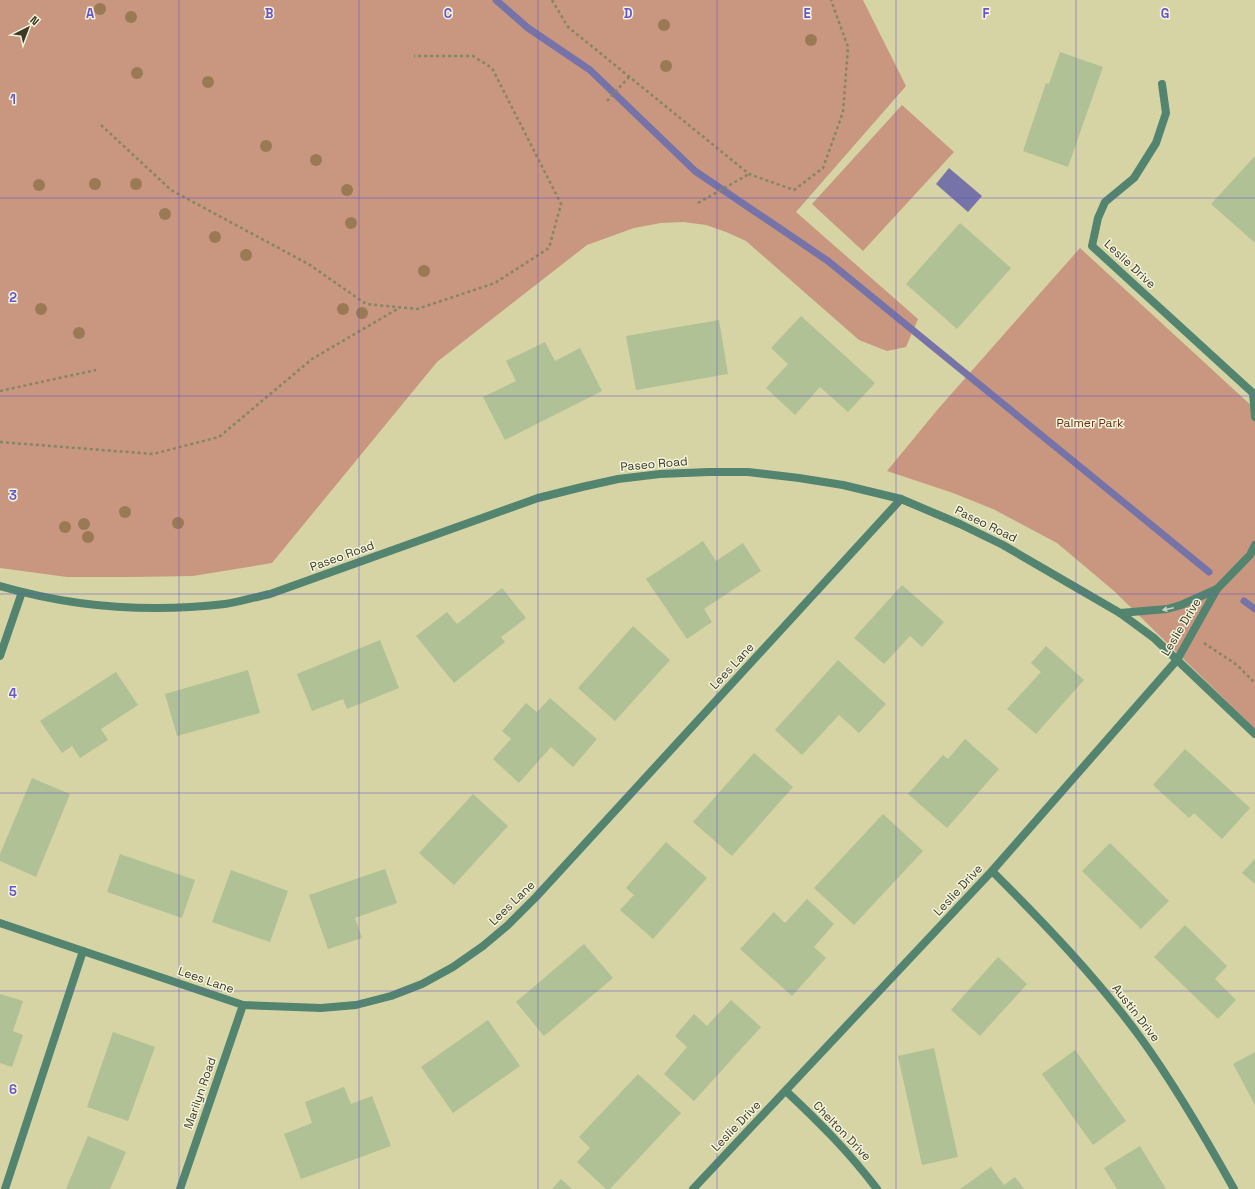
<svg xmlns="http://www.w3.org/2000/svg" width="1255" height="1189" font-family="'Space Grotesk',sans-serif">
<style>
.green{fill:#c9977f}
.water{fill:#7673a9}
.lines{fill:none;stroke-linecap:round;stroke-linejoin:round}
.stream{stroke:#7673a9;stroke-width:7}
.building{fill:#afc195}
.path{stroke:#868564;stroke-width:2.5;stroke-dasharray:3 3;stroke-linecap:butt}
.lane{stroke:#52846f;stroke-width:8}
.street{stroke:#52846f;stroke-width:8}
.tree{fill:#997a55}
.oneway{fill:#c3d2bb}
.grid{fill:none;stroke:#6754cd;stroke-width:1;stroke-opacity:0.55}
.labels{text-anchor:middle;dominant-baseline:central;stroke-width:3;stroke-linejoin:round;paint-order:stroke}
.street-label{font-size:12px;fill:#3a3926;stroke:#f4f4dc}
.park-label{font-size:12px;fill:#673013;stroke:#f4f4dc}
.grid-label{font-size:13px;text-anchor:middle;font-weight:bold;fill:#6754cd;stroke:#f4f4dc;stroke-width:3;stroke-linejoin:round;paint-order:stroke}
</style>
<rect width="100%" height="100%" fill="#d6d4a5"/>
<g class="green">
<path d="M 0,0 L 863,0 L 906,86 L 796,212 L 918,319 L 906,347 L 887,351 L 859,340 L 746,241 L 726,232 L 706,225 L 683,222 L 661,223 L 634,228 L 587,245 L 437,362 L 272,563 L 193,576 L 133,577 L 67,577 L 0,568 Z"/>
<path d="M 902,105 L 954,152 L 863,251 L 812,204 Z"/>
<path d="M 1080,248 L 1255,409 L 1255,729 L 1114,591 L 1057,543 L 993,509 L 953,493 L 887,471 L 938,409 Z"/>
</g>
<path class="water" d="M 949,168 L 982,196 L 968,212 L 936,184 Z"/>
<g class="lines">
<g class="stream">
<path d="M 496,0 L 528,28 L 590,70 L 695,171 L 828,261 L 1209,572"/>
<path d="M 1244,601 L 1255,609"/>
</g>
</g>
<g class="building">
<path d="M 1060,52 L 1103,67 L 1068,167 L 1023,151 L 1046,83 L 1049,84 Z"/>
<path d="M 1255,156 L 1255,242 L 1254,242 L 1211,204 Z"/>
<path d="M 960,223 L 1011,268 L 957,329 L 906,284 Z"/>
<path d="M 801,316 L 875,383 L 848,412 L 820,387 L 795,415 L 766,388 L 788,364 L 771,348 Z"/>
<path d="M 719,320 L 728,374 L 636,390 L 626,336 Z"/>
<path d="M 545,342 L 555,361 L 580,348 L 602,391 L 505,440 L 483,397 L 516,381 L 506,361 Z"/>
<path d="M 703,541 L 716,561 L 743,543 L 761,571 L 704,609 L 712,622 L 687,639 L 646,579 Z"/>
<path d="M 902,585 L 944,622 L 922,647 L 910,636 L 884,664 L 854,638 Z"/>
<path d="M 502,588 L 526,618 L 501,637 L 505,642 L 454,683 L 416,636 L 447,612 L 457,624 Z"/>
<path d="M 633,626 L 670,660 L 615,721 L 578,688 Z"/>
<path d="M 380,640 L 399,688 L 347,709 L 343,699 L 312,711 L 297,674 Z"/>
<path d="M 1046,646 L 1084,680 L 1036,734 L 1007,709 L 1041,672 L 1031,663 Z"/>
<path d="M 838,660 L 886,704 L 859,733 L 839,715 L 802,755 L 775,730 Z"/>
<path d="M 248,670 L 260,713 L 177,736 L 165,694 Z"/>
<path d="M 116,672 L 138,705 L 101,729 L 108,740 L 80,758 L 72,746 L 62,753 L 40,721 Z"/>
<path d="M 550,698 L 597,739 L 573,767 L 551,747 L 519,783 L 493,759 L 511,739 L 502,731 L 526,703 L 537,712 Z"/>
<path d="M 965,739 L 999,769 L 947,828 L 908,794 L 943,755 L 948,759 Z"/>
<path d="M 1185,749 L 1250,808 L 1222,839 L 1194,813 L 1189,818 L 1153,785 Z"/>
<path d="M 754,753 L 793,787 L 732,856 L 693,822 Z"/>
<path d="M 32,778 L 70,794 L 36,877 L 0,861 L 0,854 Z"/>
<path d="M 473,794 L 508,826 L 454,885 L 419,853 Z"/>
<path d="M 883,814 L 923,851 L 854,925 L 814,888 Z"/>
<path d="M 666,842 L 707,878 L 653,939 L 620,910 L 634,895 L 626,888 Z"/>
<path d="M 1110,843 L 1169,901 L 1141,929 L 1082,871 Z"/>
<path d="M 120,854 L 195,880 L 182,918 L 107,892 Z"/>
<path d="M 1255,859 L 1255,884 L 1242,873 Z"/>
<path d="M 385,869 L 397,903 L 355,918 L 362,938 L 328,949 L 309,895 Z"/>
<path d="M 231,870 L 288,891 L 270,942 L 212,922 Z"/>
<path d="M 807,899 L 834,924 L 814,947 L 826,958 L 792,996 L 740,949 L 774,912 L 785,923 Z"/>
<path d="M 1185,925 L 1227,966 L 1215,979 L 1236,1000 L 1218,1019 L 1154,957 Z"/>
<path d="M 584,944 L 613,978 L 544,1036 L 516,1002 Z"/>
<path d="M 998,957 L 1027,984 L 980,1036 L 951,1010 Z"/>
<path d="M 0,994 L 23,1001 L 13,1031 L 23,1035 L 12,1067 L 0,1063 Z"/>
<path d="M 731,1000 L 761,1027 L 694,1101 L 664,1074 L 687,1047 L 675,1036 L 694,1014 L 707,1026 Z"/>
<path d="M 488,1020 L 520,1066 L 453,1113 L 421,1067 Z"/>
<path d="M 113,1032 L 155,1047 L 128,1121 L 87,1107 Z"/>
<path d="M 934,1048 L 958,1157 L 922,1165 L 898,1056 Z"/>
<path d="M 1075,1050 L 1126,1121 L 1093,1145 L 1042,1074 Z"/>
<path d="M 1255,1052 L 1255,1105 L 1233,1064 Z"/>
<path d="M 638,1074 L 681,1113 L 610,1189 L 606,1189 L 577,1162 L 590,1148 L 579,1137 Z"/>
<path d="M 344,1087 L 351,1104 L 372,1096 L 391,1146 L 301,1179 L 284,1134 L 312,1123 L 305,1102 Z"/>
<path d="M 88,1136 L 126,1152 L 110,1189 L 66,1189 Z"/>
<path d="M 1140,1146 L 1166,1189 L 1117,1189 L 1104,1168 Z"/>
<path d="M 991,1167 L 1004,1185 L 1015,1177 L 1024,1189 L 960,1189 Z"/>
<path d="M 561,1179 L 572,1189 L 552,1189 Z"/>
</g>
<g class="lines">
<g class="path">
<path d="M 552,0 L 568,27 L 749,174 L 794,190 L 823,168 L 843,112 L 848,47 L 831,0"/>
<path d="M 607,101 L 629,77"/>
<path d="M 101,125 L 171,190 L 310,265 L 366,304 L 417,309 L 495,283 L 549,248 L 561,204 L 492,68 L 473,56 L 414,56"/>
<path d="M 698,203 L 749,174"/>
<path d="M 0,391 L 96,370"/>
<path d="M 0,442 L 153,454 L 219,437 L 312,359 L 399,308"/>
<path d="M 1204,643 L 1237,665 L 1255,683"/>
</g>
<path class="lane" d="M 5,1189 L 83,951"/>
<g class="street">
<path d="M 1162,84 L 1166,113 L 1156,143 L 1134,178 L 1105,202 L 1098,218 L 1092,246 L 1253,393 L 1255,417"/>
<path d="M 0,586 C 73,607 149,613 225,604 C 240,602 255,597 270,594 L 538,498 L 582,487 L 618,479 L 660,474 L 709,472 L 748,472 L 799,478 L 843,485 L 901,499 L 960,524 L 1003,545 L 1120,613 L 1154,638 L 1255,734"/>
<path d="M 1120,613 L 1167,609 L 1181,605 L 1217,589"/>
<path d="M 0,656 L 22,592"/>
<path d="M 992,871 C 1044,923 1096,977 1140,1037 C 1175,1085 1205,1137 1234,1189"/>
<path d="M 0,923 L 243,1005 L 321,1008 L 356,1005 L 391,996 L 422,984 L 453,967 L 483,946 L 508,925 L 536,897 L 901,499"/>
<path d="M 786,1091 C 820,1123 849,1152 877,1189"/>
<path d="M 180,1189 L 243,1005"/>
<path d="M 693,1189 L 992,871 L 1177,660 L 1217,589 L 1250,555 L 1255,545"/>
</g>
</g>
<g class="tree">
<circle cx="100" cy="9" r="6"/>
<circle cx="131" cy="17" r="6"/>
<circle cx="664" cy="25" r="6"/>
<circle cx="811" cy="40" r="6"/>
<circle cx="666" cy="66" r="6"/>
<circle cx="137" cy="73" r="6"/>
<circle cx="208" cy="82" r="6"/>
<circle cx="266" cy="146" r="6"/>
<circle cx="316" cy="160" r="6"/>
<circle cx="95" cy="184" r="6"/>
<circle cx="136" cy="184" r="6"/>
<circle cx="39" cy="185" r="6"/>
<circle cx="347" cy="190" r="6"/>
<circle cx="165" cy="214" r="6"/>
<circle cx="351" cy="223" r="6"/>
<circle cx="215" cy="237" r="6"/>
<circle cx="246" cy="255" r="6"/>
<circle cx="424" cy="271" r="6"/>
<circle cx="41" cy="309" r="6"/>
<circle cx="343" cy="309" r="6"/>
<circle cx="362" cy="313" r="6"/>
<circle cx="79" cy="333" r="6"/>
<circle cx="125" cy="512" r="6"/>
<circle cx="178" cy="523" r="6"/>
<circle cx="84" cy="524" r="6"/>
<circle cx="65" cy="527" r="6"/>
<circle cx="88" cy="537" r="6"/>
</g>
<defs><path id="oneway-solid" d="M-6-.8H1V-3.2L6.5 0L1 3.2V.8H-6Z"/></defs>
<use class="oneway" href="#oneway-solid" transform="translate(1168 609) rotate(168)"/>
<path class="grid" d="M 179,0 L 179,1189M 359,0 L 359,1189M 538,0 L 538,1189M 717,0 L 717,1189M 896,0 L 896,1189M 1076,0 L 1076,1189M 0,198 L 1255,198M 0,396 L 1255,396M 0,594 L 1255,594M 0,793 L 1255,793M 0,991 L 1255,991"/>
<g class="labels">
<g class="street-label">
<text transform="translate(1130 264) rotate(43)">Leslie Drive</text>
<text transform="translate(654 464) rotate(-5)">Paseo Road</text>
<text transform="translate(986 524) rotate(26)">Paseo Road</text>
<text transform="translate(342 556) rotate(-20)">Paseo Road</text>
<text transform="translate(1181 627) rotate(-59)">Leslie Drive</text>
<text transform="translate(732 666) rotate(-47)">Lees Lane</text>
<text transform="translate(958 890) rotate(-47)">Leslie Drive</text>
<text transform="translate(512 903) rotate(-44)">Lees Lane</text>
<text transform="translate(206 980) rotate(19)">Lees Lane</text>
<text transform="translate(1136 1013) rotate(52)">Austin Drive</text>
<text transform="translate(200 1093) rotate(-71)">Marilyn Road</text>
<text transform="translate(736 1126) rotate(-46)">Leslie Drive</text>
<text transform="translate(842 1131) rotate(46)">Chelton Drive</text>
</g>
<g class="park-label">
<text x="1090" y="423">Palmer Park</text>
</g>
</g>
<g class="grid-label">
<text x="90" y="18">A</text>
<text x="269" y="18">B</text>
<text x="448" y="18">C</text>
<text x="628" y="18">D</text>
<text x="807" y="18">E</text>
<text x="986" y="18">F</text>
<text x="1165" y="18">G</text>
<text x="13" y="104">1</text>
<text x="13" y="302">2</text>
<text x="13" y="500">3</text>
<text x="13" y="698">4</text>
<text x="13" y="896">5</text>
<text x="13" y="1094">6</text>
</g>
<g transform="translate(28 28) rotate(42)" stroke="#f4f4dc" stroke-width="3" paint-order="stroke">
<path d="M0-3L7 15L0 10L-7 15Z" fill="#3a3926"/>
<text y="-6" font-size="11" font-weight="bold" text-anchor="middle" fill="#3a3926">N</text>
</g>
</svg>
